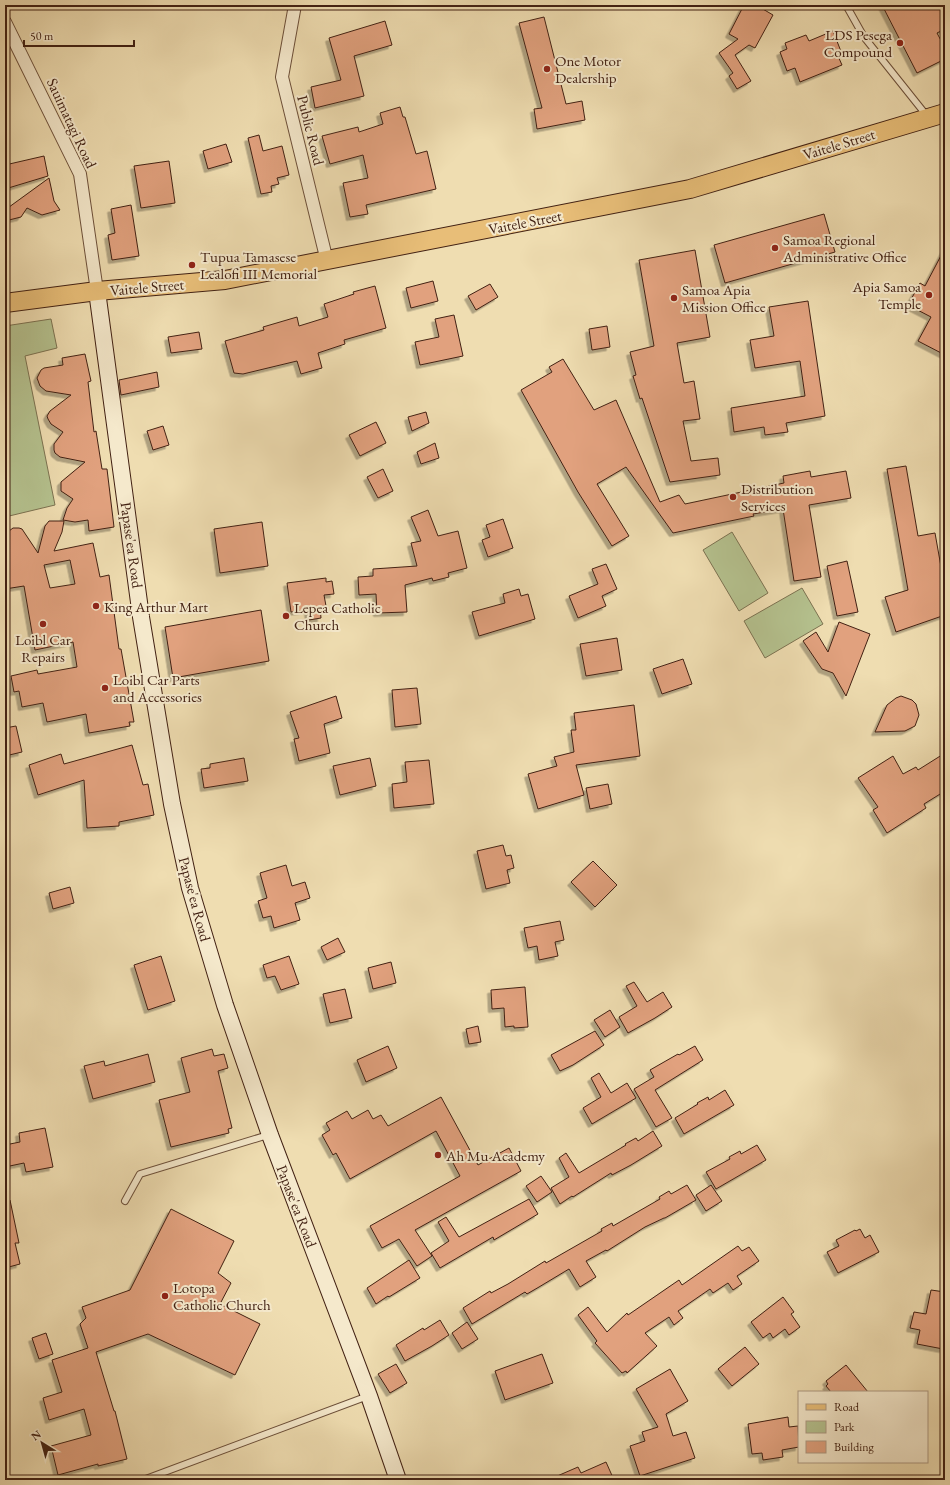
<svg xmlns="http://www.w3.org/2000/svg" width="950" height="1485" font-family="'EB Garamond',serif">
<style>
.green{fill:#b5c28f;stroke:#7c7251}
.building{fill:#e1a17e;stroke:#422113;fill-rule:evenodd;filter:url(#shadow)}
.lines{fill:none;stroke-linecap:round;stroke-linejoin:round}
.service-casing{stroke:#6d503a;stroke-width:8}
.minor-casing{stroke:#6d503a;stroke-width:14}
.secondary-casing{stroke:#422113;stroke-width:18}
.primary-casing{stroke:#422113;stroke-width:20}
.service{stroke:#f5e9cc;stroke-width:6}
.minor{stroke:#f5e9cc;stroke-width:12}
.secondary{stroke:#f5e9cc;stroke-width:16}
.primary{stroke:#e8be78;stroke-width:18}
.poi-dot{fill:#8f2418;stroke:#f5e9cc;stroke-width:1.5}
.labels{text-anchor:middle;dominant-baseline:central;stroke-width:4;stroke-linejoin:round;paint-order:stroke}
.poi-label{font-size:15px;fill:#422113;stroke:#f5e9cc;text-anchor:start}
.street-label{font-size:15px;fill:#422113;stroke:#f5e9cc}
</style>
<defs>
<filter id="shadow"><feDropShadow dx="-3.5" dy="3.5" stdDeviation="0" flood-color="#0004"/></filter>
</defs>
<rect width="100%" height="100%" fill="#efddb1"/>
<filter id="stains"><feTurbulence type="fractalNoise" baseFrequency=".005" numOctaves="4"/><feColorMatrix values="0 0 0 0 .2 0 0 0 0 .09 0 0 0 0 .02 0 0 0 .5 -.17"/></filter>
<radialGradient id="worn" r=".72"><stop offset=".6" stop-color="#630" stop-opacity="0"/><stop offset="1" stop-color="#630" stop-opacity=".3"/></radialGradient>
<g class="green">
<path d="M 51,319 L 57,348 L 25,356 L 55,505 L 5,517 L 5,326 Z"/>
<path d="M 732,532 L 768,593 L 739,611 L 703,550 Z"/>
<path d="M 802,588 L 823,624 L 765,658 L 744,621 Z"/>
</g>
<g class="building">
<path d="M 744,5 L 756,5 L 773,15 L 755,48 L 749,45 L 735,55 L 751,81 L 737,89 L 729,76 L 733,73 L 719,53 L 738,39 L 729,34 Z"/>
<path d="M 882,5 L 945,5 L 945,29 L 937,33 L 945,48 L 945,59 L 917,73 Z"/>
<path d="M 544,17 L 566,104 L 582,101 L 585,120 L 537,129 L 534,109 L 542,108 L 519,23 Z"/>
<path d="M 385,21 L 392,45 L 354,56 L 364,96 L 315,108 L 311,87 L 341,80 L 329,38 Z"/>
<path d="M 833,31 L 842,54 L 838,56 L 842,65 L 800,82 L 795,68 L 787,71 L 780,52 L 787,49 L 785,43 L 806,35 L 809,41 Z"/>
<path d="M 400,107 L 403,117 L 405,117 L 416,154 L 427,151 L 436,189 L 366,205 L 368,214 L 350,217 L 343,183 L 368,178 L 363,155 L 330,164 L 322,136 L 358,127 L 359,132 L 383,124 L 380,113 Z"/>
<path d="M 259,135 L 263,151 L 282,146 L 289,175 L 277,178 L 279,184 L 271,186 L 272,192 L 261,194 L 248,138 Z"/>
<path d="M 226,144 L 232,162 L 208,169 L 203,151 Z"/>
<path d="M 44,156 L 48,176 L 5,189 L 5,165 Z"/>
<path d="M 169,161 L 175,203 L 141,208 L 134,166 Z"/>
<path d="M 49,178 L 54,201 L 60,210 L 42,215 L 27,208 L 21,217 L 5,221 L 5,210 Z"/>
<path d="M 131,205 L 139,256 L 112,260 L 108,235 L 115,233 L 111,209 Z"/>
<path d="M 824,214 L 835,252 L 725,283 L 714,245 Z"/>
<path d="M 945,248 L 945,355 L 918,341 L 931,317 L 908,305 L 920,283 L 925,286 Z"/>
<path d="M 695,250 L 710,337 L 677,343 L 684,383 L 694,381 L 700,419 L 683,421 L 691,461 L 718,458 L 720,475 L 670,482 L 642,398 L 640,399 L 633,376 L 636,375 L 630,352 L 654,346 L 639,260 Z"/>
<path d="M 433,281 L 438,301 L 411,308 L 406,288 Z"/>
<path d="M 490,284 L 498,297 L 476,310 L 468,296 Z"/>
<path d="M 375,286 L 386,328 L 344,340 L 345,344 L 318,353 L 322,368 L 301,374 L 297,361 L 243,374 L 234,373 L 225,341 L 264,330 L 263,327 L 297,317 L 299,326 L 328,317 L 324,304 L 354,294 L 353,292 Z"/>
<path d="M 808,301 L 825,416 L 786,423 L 788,432 L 765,435 L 764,427 L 734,432 L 731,408 L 805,396 L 800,361 L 755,368 L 750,340 L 774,336 L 769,307 Z"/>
<path d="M 454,315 L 463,356 L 420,365 L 415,342 L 439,337 L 435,319 Z"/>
<path d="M 607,326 L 610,347 L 592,350 L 589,329 Z"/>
<path d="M 199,332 L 202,349 L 171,353 L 168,337 Z"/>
<path d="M 85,354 L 91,381 L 88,382 L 94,432 L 96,431 L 102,469 L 107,469 L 114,527 L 89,531 L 88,520 L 75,522 L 63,520 L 67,508 L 73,499 L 61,491 L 61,482 L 85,462 L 60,457 L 55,453 L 54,450 L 54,444 L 63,432 L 51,424 L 48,419 L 47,416 L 50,411 L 71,395 L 46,391 L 40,386 L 37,378 L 41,370 L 44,368 L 63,365 L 62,358 Z"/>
<path d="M 563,359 L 594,410 L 616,400 L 660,502 L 679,495 L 685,504 L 784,483 L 783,476 L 810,471 L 811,477 L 846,471 L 851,498 L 809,505 L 821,577 L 794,581 L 783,509 L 753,514 L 754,516 L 673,533 L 626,467 L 597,484 L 629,536 L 612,546 L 578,492 L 521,390 L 552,372 L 549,367 Z"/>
<path d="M 157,372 L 159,387 L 121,395 L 119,380 Z"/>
<path d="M 426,412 L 429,423 L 412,431 L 408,417 Z"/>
<path d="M 376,422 L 386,443 L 360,456 L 349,435 Z"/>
<path d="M 163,426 L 169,445 L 153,450 L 147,431 Z"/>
<path d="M 435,443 L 439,458 L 421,464 L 417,452 Z"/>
<path d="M 906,466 L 918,536 L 935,533 L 943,578 L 945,577 L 945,615 L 896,632 L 885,597 L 908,590 L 887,469 Z"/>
<path d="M 383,469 L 393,491 L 378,498 L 367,477 Z"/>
<path d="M 428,510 L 438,536 L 458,531 L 467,568 L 448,573 L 449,577 L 433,581 L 432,578 L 405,585 L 407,612 L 377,613 L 376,594 L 359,595 L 358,577 L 373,576 L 373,569 L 417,566 L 411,543 L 421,541 L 411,517 Z"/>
<path d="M 503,519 L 513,548 L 488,557 L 482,540 L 490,537 L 486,525 Z"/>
<path d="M 49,521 L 64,521 L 62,532 L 54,551 L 93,543 L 100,577 L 109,575 L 119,649 L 121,649 L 134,722 L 129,722 L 130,726 L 89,733 L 86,714 L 47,722 L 43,703 L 22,707 L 19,691 L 14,692 L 11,676 L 37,670 L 38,674 L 77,667 L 73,642 L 35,650 L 24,586 L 5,589 L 5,534 L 13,528 L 19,528 L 22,529 L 38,553 L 45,526 ZM 70,560 L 75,584 L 50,588 L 44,565 Z"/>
<path d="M 262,522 L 268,566 L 220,573 L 214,529 Z"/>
<path d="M 847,561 L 858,612 L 837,616 L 827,566 Z"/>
<path d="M 606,564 L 617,589 L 602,596 L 606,606 L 578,618 L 569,596 L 598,584 L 592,569 Z"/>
<path d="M 326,578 L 326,582 L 332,581 L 334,594 L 324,595 L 326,606 L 320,607 L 321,618 L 309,620 L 308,610 L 291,612 L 287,583 Z"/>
<path d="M 519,589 L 521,596 L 528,594 L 535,619 L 479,636 L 472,612 L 505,603 L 503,594 Z"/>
<path d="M 261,610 L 269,661 L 173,678 L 165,627 Z"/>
<path d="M 839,622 L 870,634 L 846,696 L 833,673 L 822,669 L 803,641 L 816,632 L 828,652 Z"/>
<path d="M 617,638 L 622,670 L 586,676 L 580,644 Z"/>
<path d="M 683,659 L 692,684 L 662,694 L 653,669 Z"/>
<path d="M 417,688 L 421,724 L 395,727 L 392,690 Z"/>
<path d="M 336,696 L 342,718 L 324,724 L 330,753 L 299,761 L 294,739 L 299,738 L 290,712 Z"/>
<path d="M 901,696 L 912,700 L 916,704 L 919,715 L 915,726 L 905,731 L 875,732 L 887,705 L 896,698 Z"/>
<path d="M 634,705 L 640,756 L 576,765 L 584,795 L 538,809 L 528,774 L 557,766 L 554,757 L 574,752 L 571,730 L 576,730 L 574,713 Z"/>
<path d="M 16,726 L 22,752 L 5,756 L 5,728 Z"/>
<path d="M 132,745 L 143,785 L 148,784 L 154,815 L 119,822 L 119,826 L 87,828 L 84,780 L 38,795 L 29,765 L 61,754 L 64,764 Z"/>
<path d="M 945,753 L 945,791 L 924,804 L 926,808 L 887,833 L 873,810 L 878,807 L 858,778 L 893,756 L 903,774 L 916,767 L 918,770 Z"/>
<path d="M 244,758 L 248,781 L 204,788 L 201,769 L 210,768 L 210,764 Z"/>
<path d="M 370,758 L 376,786 L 340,795 L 333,766 Z"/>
<path d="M 429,760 L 434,804 L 394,808 L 392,784 L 407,782 L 405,762 Z"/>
<path d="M 608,784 L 612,804 L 590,809 L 586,788 Z"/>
<path d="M 503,845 L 506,856 L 511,855 L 514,868 L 507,870 L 510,883 L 486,889 L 477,851 Z"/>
<path d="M 593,861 L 617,885 L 595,907 L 571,882 Z"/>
<path d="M 286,865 L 292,886 L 305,882 L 310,898 L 295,903 L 300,920 L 274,928 L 271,916 L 263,918 L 258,901 L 267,898 L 260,873 Z"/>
<path d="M 70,887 L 74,903 L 53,909 L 49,893 Z"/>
<path d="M 560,921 L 564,940 L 555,942 L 558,956 L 539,960 L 537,946 L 528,948 L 524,928 Z"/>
<path d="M 338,938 L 345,952 L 327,960 L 321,947 Z"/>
<path d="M 161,956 L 175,1001 L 148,1010 L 134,965 Z"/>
<path d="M 289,956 L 299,984 L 281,990 L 275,976 L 267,978 L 263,965 Z"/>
<path d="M 391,962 L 396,983 L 373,989 L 368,968 Z"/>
<path d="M 634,982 L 647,1002 L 663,992 L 672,1007 L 655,1018 L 628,1033 L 619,1017 L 637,1006 L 626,986 Z"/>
<path d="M 525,987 L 528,1027 L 514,1028 L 514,1026 L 505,1027 L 504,1008 L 492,1009 L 491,990 Z"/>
<path d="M 345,989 L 352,1018 L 330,1023 L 323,994 Z"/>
<path d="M 610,1010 L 620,1027 L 605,1037 L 594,1020 Z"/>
<path d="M 478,1026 L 481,1042 L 469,1044 L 466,1029 Z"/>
<path d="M 595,1031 L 604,1045 L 573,1065 L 560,1071 L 551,1055 Z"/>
<path d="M 388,1046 L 397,1068 L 366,1082 L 357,1060 Z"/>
<path d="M 695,1046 L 703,1060 L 655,1090 L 672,1118 L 656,1127 L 634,1089 L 654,1077 L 650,1070 L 678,1054 L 679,1055 Z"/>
<path d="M 212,1049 L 214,1056 L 224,1054 L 228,1068 L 218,1071 L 232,1128 L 228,1129 L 229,1133 L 171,1147 L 159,1100 L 190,1092 L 181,1058 Z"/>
<path d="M 148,1054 L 155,1082 L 93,1099 L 84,1066 L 104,1061 L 105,1066 Z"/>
<path d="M 599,1073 L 611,1093 L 627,1083 L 636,1098 L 592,1124 L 583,1108 L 601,1097 L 591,1078 Z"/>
<path d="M 725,1090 L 734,1105 L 684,1134 L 675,1118 L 698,1104 L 697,1103 L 708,1097 L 709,1100 Z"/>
<path d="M 441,1097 L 478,1165 L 509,1148 L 521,1171 L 415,1230 L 432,1256 L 417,1266 L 399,1239 L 382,1248 L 370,1226 L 460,1176 L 436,1131 L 350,1179 L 336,1153 L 333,1155 L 322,1135 L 330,1130 L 326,1123 L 347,1111 L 352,1119 L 368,1110 L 373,1119 L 381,1115 L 388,1126 Z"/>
<path d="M 45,1128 L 53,1167 L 26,1172 L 24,1163 L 5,1167 L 5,1145 L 20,1142 L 19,1133 Z"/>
<path d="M 653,1131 L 662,1146 L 631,1165 L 612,1175 L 611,1173 L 573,1197 L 572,1196 L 560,1204 L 551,1188 L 569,1177 L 559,1158 L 566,1153 L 579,1173 L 626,1145 L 625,1144 L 636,1138 L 638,1141 Z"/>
<path d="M 757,1145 L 766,1160 L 716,1189 L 706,1172 L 730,1159 L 729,1157 L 740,1151 L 741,1154 Z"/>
<path d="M 541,1176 L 552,1192 L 537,1202 L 526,1186 Z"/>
<path d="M 687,1185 L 696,1200 L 665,1218 L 664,1218 L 645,1227 L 607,1251 L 606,1250 L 586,1261 L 596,1277 L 580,1287 L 569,1269 L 539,1287 L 527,1294 L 525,1292 L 472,1324 L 463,1308 L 490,1291 L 491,1293 L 508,1284 L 545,1261 L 546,1263 L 602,1231 L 601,1229 L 612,1223 L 613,1226 L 660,1199 L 659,1197 L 669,1191 L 671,1194 Z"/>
<path d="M 711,1185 L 722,1201 L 706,1211 L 696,1195 Z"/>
<path d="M 529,1199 L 538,1214 L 494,1240 L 493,1237 L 440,1268 L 431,1253 L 449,1241 L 438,1222 L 446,1217 L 459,1237 Z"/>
<path d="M 10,1200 L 19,1243 L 15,1243 L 20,1264 L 5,1268 L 5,1201 Z"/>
<path d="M 171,1209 L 234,1241 L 218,1273 L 231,1283 L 220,1304 L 260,1324 L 235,1375 L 148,1334 L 96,1352 L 114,1411 L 115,1411 L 127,1459 L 98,1466 L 98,1464 L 58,1475 L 51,1446 L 91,1435 L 84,1409 L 49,1420 L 43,1398 L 62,1392 L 52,1360 L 88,1348 L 80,1324 L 86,1318 L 82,1307 L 130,1290 Z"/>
<path d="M 860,1229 L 865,1238 L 870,1235 L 879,1252 L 838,1273 L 827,1252 L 839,1246 L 836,1240 L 855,1230 L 856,1231 Z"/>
<path d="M 738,1246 L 742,1251 L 749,1247 L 759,1261 L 737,1276 L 742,1284 L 733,1290 L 728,1283 L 713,1293 L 710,1289 L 678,1311 L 683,1318 L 674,1325 L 669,1317 L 645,1333 L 657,1346 L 627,1373 L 626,1371 L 622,1373 L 595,1343 L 597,1341 L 578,1315 L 588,1307 L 607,1332 L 627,1313 L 628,1315 L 679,1280 L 682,1285 Z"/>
<path d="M 409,1260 L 420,1278 L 389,1297 L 388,1296 L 376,1304 L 367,1288 Z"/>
<path d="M 931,1290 L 945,1292 L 945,1341 L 943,1349 L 917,1344 L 920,1330 L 910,1328 L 914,1312 L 926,1314 Z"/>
<path d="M 783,1297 L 794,1312 L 791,1314 L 800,1327 L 789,1335 L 785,1329 L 773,1338 L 770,1333 L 763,1338 L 751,1322 Z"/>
<path d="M 440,1320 L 449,1335 L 432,1346 L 405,1361 L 396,1345 L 423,1328 L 424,1330 Z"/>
<path d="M 467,1322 L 478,1339 L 462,1349 L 452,1333 Z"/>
<path d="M 46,1333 L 53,1354 L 39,1359 L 32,1338 Z"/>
<path d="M 745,1347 L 759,1364 L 732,1386 L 718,1369 Z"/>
<path d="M 542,1354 L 553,1383 L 505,1400 L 495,1371 Z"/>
<path d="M 396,1364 L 407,1383 L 390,1393 L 378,1374 Z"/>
<path d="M 846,1365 L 868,1392 L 831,1392 L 826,1386 L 828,1384 L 826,1381 Z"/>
<path d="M 670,1369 L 688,1401 L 666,1414 L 673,1436 L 686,1432 L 695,1458 L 640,1476 L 630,1446 L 645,1441 L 642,1432 L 658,1427 L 636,1389 Z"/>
<path d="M 788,1417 L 789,1427 L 798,1426 L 799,1447 L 782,1450 L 783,1457 L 763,1460 L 762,1453 L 752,1454 L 748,1424 Z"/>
<path d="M 606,1462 L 614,1480 L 548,1480 L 578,1467 L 581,1473 Z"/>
</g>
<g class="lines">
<g class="service-casing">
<g id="service">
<path d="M 846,5 L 864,37 L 927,116"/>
<path d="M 125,1201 L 140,1174 L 268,1135"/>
<path d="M 143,1480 L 368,1396"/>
</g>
</g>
<g class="minor-casing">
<g id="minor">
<path d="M 295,5 L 282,77 L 327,261"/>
<path d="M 5,22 L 80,174 L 97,291"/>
</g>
</g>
<g class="secondary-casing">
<path id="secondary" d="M 97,291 L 141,617 L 172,804 L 190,888 L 225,1005 L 270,1135 L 369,1396 L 398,1480"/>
</g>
<g class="primary-casing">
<path id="primary" d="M 5,303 L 97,291 L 225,280 L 690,189 L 945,113"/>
</g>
<use href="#service" class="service"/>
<use href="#minor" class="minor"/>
<use href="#secondary" class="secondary"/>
<use href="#primary" class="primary"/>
</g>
<g class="poi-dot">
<circle cx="900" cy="43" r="4"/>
<circle cx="547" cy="69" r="4"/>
<circle cx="775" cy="248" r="4"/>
<circle cx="192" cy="265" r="4"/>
<circle cx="929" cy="295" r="4"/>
<circle cx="674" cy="298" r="4"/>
<circle cx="733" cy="497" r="4"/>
<circle cx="96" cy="606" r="4"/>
<circle cx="286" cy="616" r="4"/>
<circle cx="43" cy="624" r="4"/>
<circle cx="105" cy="688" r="4"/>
<circle cx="438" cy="1155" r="4"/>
<circle cx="165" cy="1296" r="4"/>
</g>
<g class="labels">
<g class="poi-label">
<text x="892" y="34" text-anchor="end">LDS Pesega<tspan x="892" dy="17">Compound</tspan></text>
<text x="555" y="60">One Motor<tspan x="555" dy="17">Dealership</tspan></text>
<text x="783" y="239">Samoa Regional<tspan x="783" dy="17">Administrative Office</tspan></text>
<text x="200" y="256">Tupua Tamasese<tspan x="200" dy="17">Lealofi III Memorial</tspan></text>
<text x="921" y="286" text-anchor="end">Apia Samoa<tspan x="921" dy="17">Temple</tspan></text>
<text x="682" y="289">Samoa Apia<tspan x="682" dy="17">Mission Office</tspan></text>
<text x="741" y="488">Distribution<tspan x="741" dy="17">Services</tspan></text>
<text x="104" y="606">King Arthur Mart</text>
<text x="294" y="607">Lepea Catholic<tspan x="294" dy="17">Church</tspan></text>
<text x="43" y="639" text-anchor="middle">Loibl Car<tspan x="43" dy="17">Repairs</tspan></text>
<text x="113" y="679">Loibl Car Parts<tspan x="113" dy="17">and Accessories</tspan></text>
<text x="446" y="1155">Ah Mu Academy</text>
<text x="173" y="1287">Lotopa<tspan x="173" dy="17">Catholic Church</tspan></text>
</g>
<g class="street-label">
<text transform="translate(72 123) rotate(65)">Sauimatagi Road</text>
<text transform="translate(311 130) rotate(76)">Public Road</text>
<text transform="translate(839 144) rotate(-17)">Vaitele Street</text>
<text transform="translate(525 222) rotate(-11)">Vaitele Street</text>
<text transform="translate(147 287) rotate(-5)">Vaitele Street</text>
<text transform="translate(132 545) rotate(82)">Papase'ea Road</text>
<text transform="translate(195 899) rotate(75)">Papase'ea Road</text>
<text transform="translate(297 1206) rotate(69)">Papase'ea Road</text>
</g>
</g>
<rect width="950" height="1485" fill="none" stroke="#efddb1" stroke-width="20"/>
<rect x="6" y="6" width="938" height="1473" fill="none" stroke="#422113" stroke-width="2"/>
<rect x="10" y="10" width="930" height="1465" fill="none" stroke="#422113"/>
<rect x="798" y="1391" width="130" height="72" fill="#f5e9cc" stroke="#ad9982"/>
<rect x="806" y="1404" width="20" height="6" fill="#e8be78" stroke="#ad9982"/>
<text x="834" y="1411" font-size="12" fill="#422113">Road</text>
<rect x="806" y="1421" width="20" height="12" fill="#b5c28f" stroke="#ad9982"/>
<text x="834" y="1431" font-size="12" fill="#422113">Park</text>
<rect x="806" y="1441" width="20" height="12" fill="#e1a17e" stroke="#ad9982"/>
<text x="834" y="1451" font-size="12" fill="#422113">Building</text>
<g transform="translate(42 1443) rotate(323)" stroke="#f5e9cc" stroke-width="3" paint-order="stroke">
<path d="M0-3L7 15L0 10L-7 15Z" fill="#422113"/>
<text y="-6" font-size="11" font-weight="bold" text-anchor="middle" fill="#422113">N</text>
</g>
<path d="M24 40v6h110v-6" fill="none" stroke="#422113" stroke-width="2"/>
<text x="30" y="40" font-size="12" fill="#422113" stroke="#f5e9cc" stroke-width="3" paint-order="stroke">50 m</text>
<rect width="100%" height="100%" filter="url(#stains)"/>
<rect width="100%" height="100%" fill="url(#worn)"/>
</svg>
